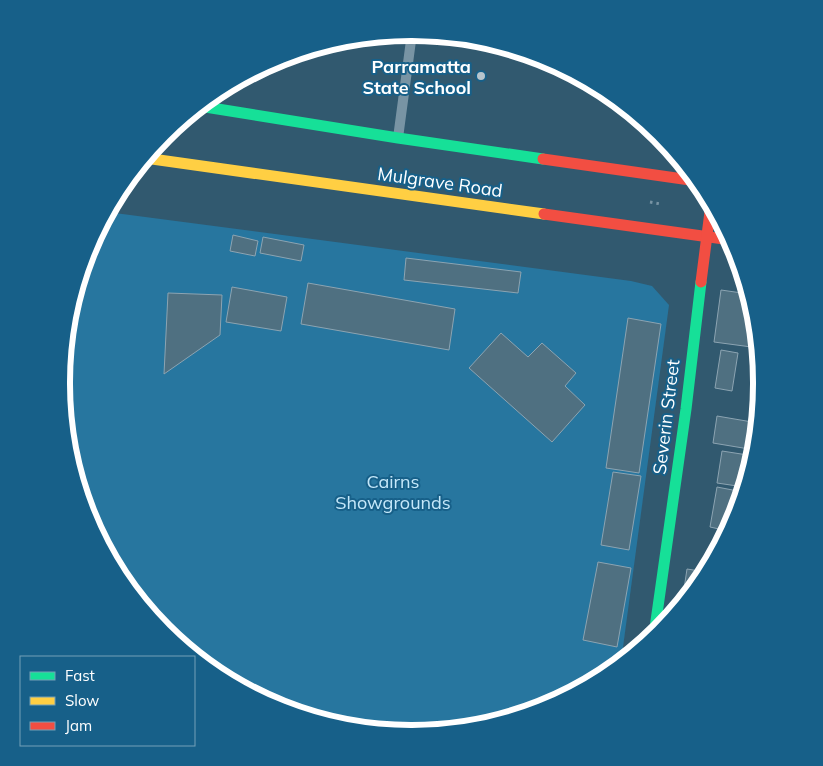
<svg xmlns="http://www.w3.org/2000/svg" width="823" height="766" font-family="Mulish,sans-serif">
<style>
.green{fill:#27769f}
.building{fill:#4f7081;stroke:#8ca4b2}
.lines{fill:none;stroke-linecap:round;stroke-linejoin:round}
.path{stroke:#7894a4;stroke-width:3;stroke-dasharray:2.5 4;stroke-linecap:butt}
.lane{stroke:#7894a4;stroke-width:10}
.fast{stroke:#16e098;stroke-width:11}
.slow{stroke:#ffcf43;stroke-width:11}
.jam{stroke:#f24e42;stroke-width:11}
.poi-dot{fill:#b7c5cd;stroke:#176089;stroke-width:2}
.labels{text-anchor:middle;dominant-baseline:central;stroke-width:4;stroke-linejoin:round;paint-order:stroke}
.poi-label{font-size:18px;font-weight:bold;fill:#fff;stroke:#176089;text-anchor:end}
.street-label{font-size:18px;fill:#fff;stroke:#176089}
.park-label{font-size:18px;fill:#c5e8fa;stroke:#176089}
.rim{fill:none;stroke:#fff;stroke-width:6}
</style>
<rect width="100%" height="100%" fill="#31596f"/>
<path class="green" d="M 107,212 L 631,281 L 652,286 L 669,305 L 621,662 L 606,675 L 545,707 L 480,727 L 411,733 L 343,727 L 277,707 L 217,674 L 163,631 L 120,577 L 88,517 L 68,451 L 61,383 L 68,314 L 88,249 Z"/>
<g class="building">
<path d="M 511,49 L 527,53 L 523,58 Z"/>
<path d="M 569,72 L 606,92 L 612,97 L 608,103 Z"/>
<path d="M 233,235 L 258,241 L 255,256 L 230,251 Z"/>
<path d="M 263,237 L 304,245 L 301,261 L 260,253 Z"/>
<path d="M 406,258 L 521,272 L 518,293 L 404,280 Z"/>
<path d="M 79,278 L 63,399 L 61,383 L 68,314 Z"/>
<path d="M 308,283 L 455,309 L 449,350 L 301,324 Z"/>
<path d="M 232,287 L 287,297 L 281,331 L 226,322 Z"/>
<path d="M 721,290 L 749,294 L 755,315 L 759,348 L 714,342 Z"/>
<path d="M 168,293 L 222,295 L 220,335 L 164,374 Z"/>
<path d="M 628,318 L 661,324 L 639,473 L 606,468 Z"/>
<path d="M 501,333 L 528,357 L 542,343 L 576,373 L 565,386 L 585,405 L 552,442 L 469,368 Z"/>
<path d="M 721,350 L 738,353 L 732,391 L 715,388 Z"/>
<path d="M 717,416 L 758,423 L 755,450 L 713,443 Z"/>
<path d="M 722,451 L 754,456 L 744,487 L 717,483 Z"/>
<path d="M 613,472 L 641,476 L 629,550 L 601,545 Z"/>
<path d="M 717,487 L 743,492 L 735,517 L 728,531 L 710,527 Z"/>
<path d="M 598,562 L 631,568 L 617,647 L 583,640 Z"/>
<path d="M 687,569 L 706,572 L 693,590 L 684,589 Z"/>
</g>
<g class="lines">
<path class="path" d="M 650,202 L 661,204"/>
<path class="lane" d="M 398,138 L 412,33"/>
<g class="fast">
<path d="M 199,106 L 398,138 L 543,159"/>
<path d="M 654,635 L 686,409 L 701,282"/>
</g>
<path class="slow" d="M 145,158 L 544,214"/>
<g class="jam">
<path d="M 543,159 L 697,181"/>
<path d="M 544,214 L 731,240"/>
<path d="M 701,282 L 711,204"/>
</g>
</g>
<circle class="poi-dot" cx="481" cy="76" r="5"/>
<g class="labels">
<g class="poi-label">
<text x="471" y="66">Parramatta<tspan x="471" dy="21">State School</tspan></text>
</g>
<g class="street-label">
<text transform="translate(440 182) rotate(8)">Mulgrave Road</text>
<text transform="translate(666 417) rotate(-83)">Severin Street</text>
</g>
<g class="park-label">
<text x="393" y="481">Cairns<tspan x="393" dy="21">Showgrounds</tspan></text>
</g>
</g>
<path d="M0 0H823V766H0ZM411 41H412A341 341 0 0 1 753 382V384A341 341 0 0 1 412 725H411A341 341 0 0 1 70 384V382A341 341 0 0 1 411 41Z" fill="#176089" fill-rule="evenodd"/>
<path class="rim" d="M411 41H412A341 341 0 0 1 753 382V384A341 341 0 0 1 412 725H411A341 341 0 0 1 70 384V382A341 341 0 0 1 411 41Z"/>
<rect x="20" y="656" width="175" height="90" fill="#176089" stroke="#74a0b8"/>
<rect x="30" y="672" width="25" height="8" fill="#16e098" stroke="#74a0b8"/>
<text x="65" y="681" font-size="15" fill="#ffffff">Fast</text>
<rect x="30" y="697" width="25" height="8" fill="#ffcf43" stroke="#74a0b8"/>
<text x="65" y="706" font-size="15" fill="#ffffff">Slow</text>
<rect x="30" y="722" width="25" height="8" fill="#f24e42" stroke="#74a0b8"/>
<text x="65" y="731" font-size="15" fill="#ffffff">Jam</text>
</svg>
